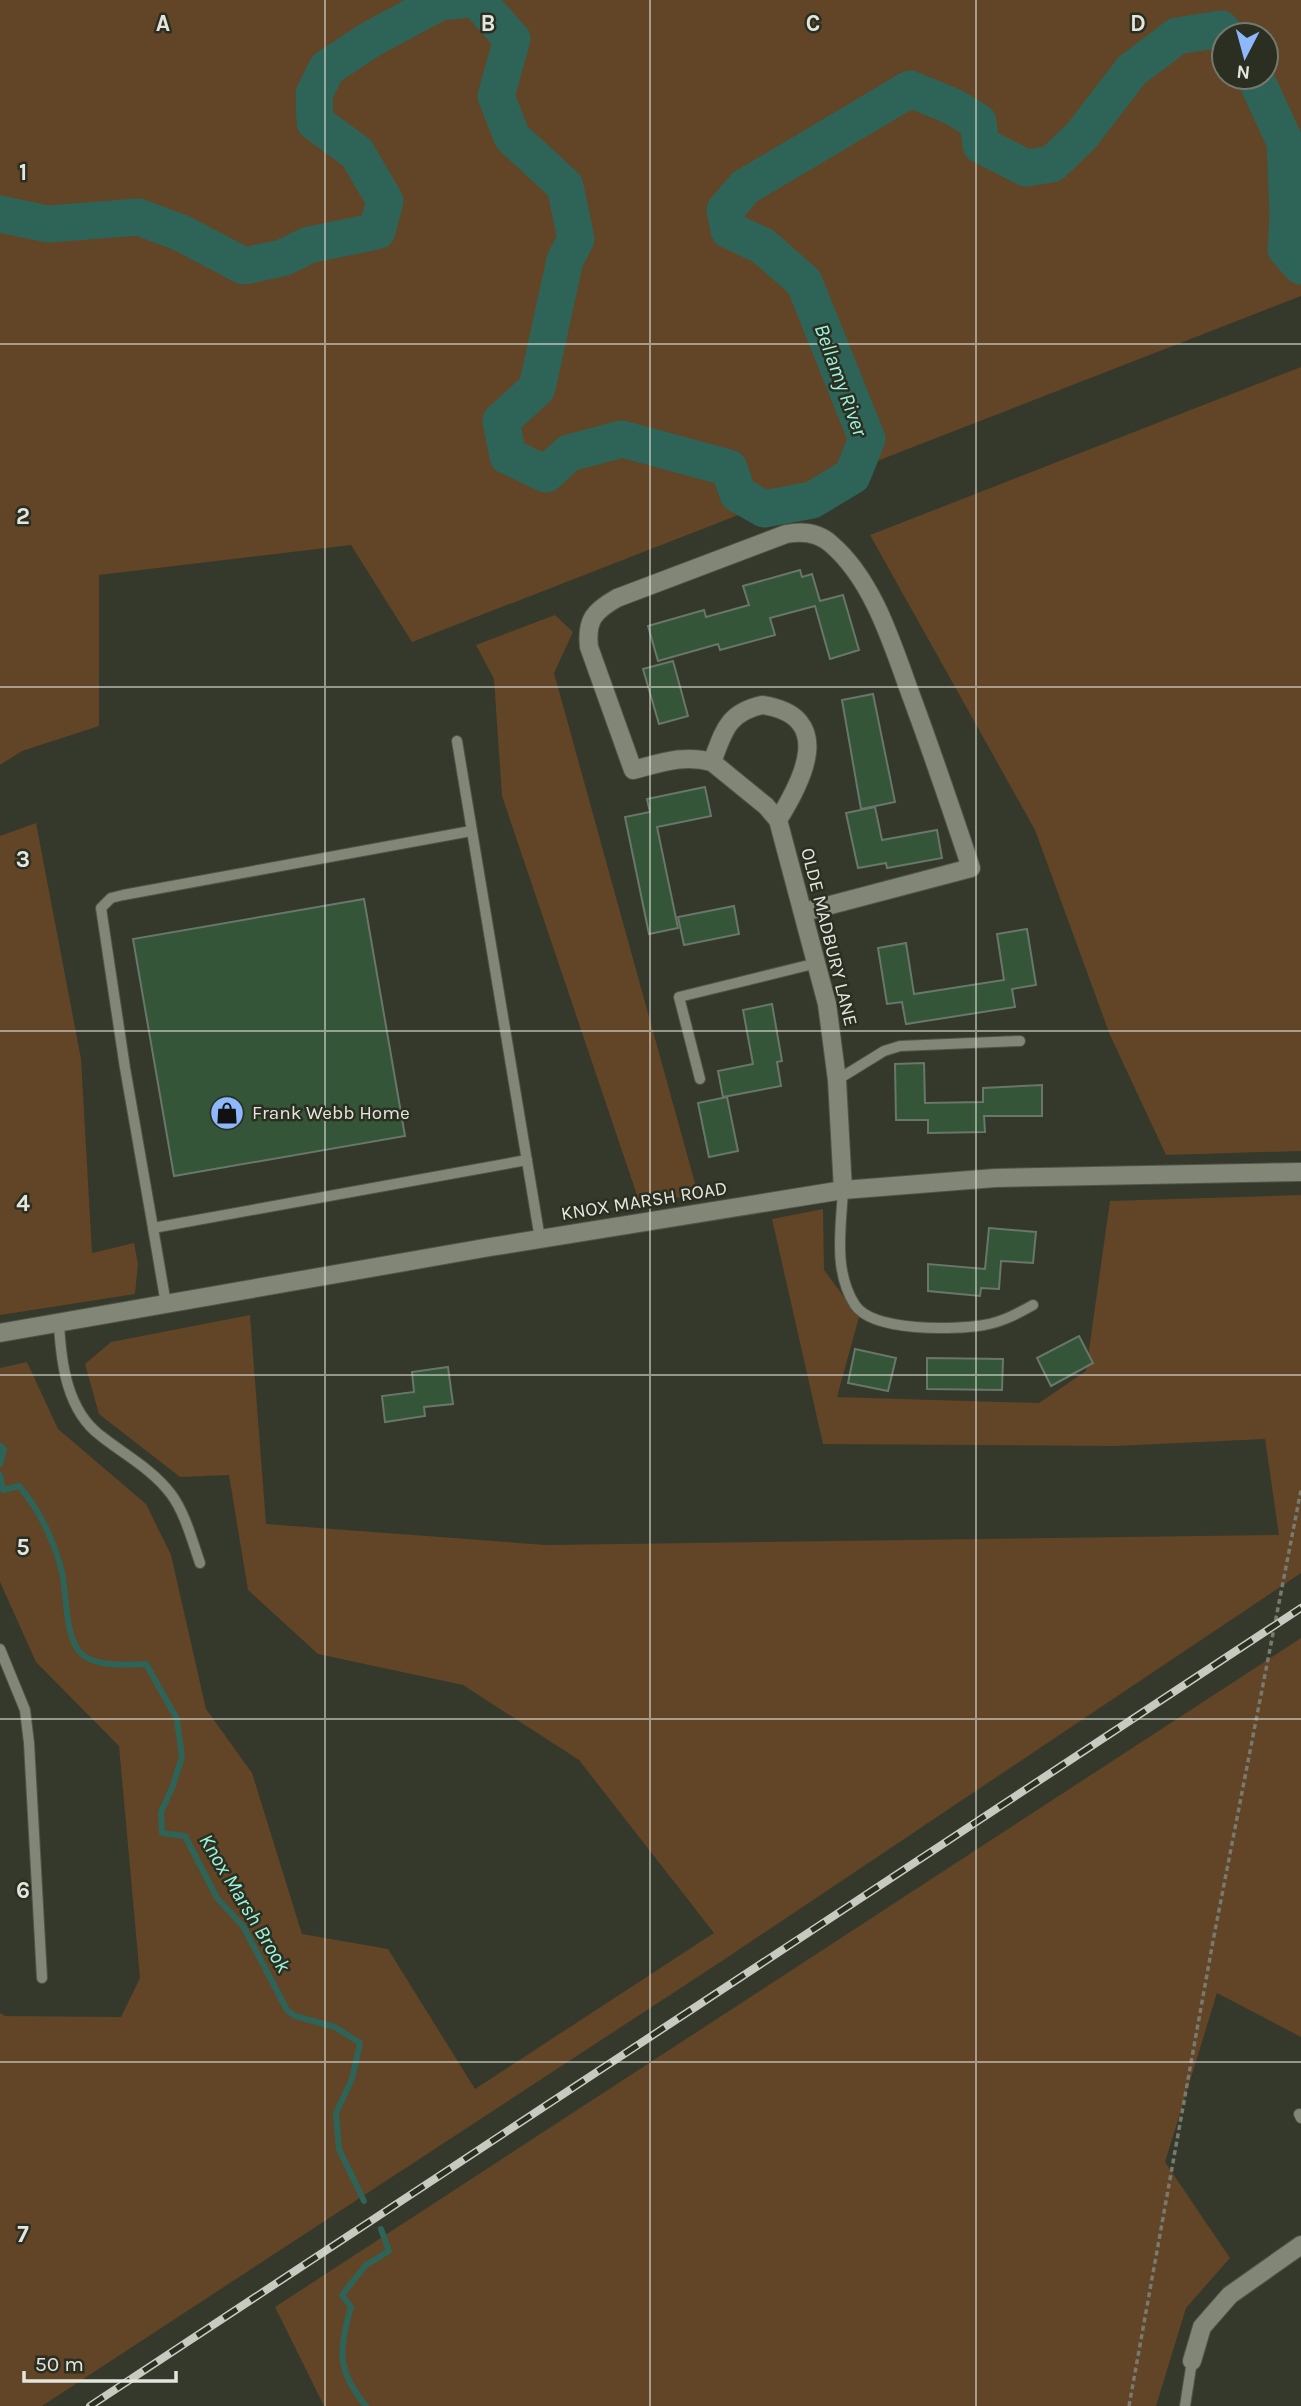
<svg xmlns="http://www.w3.org/2000/svg" width="1301" height="2406" font-family="Karla,sans-serif">
<style>
.green{fill:#624426;fill-rule:evenodd}
.lines{fill:none;stroke-linecap:round;stroke-linejoin:round}
.stream{stroke:#2e6457;stroke-width:6}
.river{stroke:#2e6457;stroke-width:37}
.building{fill:#345538;stroke:#69766a;stroke-width:2}
.service-casing{stroke:#515349;stroke-width:12}
.minor-casing{stroke:#515349;stroke-width:20}
.secondary-casing{stroke:#515349;stroke-width:20}
.path{stroke:#777a6f;stroke-width:3.5;stroke-dasharray:5 3.5;stroke-linecap:butt}
.service{stroke:#828677;stroke-width:10}
.minor{stroke:#828677;stroke-width:18}
.secondary{stroke:#828677;stroke-width:18}
.rail-casing{stroke:#c8cac1;stroke-width:8}
.rail{stroke:#2b2f22;stroke-width:5;stroke-dasharray:16;stroke-linecap:butt}
.grid{fill:none;stroke:#e4e6de;stroke-width:2;stroke-opacity:0.55}
.labels{text-anchor:middle;dominant-baseline:central;stroke-width:5;stroke-linejoin:round;paint-order:stroke}
.street-label{font-size:19px;fill:#e4e6de;stroke:#2b2f22}
.poi-label{font-size:19px;fill:#e4e6de;stroke:#2b2f22;text-anchor:start}
.water-label{font-size:21px;font-style:italic;fill:#9bf4dc;stroke:#2b2f22}
.grid-label{font-size:23px;text-anchor:middle;font-weight:bold;fill:#e4e6de;stroke:#2b2f22;stroke-width:5;stroke-linejoin:round;paint-order:stroke}
</style>
<rect width="100%" height="100%" fill="#35392b"/>
<g class="green">
<path d="M 0,0 L 1301,0 L 1301,296 L 412,642 L 351,545 L 99,575 L 99,726 L 22,751 L 0,765 ZM 1224,35 L 1266,35 L 1266,77 L 1224,77 Z"/>
<path d="M 1301,367 L 1301,1151 L 1166,1155 L 1110,1035 L 1035,830 L 870,535 Z"/>
<path d="M 555,615 L 573,632 L 554,673 L 698,1194 L 640,1204 L 502,796 L 494,679 L 476,645 Z"/>
<path d="M 36,823 L 81,1059 L 92,1253 L 134,1243 L 138,1264 L 135,1294 L 0,1315 L 0,836 Z"/>
<path d="M 1301,1195 L 1301,1573 L 725,1959 L 42,2406 L 0,2406 L 0,2013 L 5,2016 L 121,2017 L 140,1978 L 119,1746 L 36,1662 L 0,1582 L 0,1368 L 27,1362 L 58,1429 L 146,1504 L 171,1555 L 206,1709 L 252,1773 L 302,1934 L 388,1949 L 475,2089 L 714,1933 L 579,1760 L 463,1685 L 318,1654 L 248,1590 L 229,1475 L 180,1477 L 99,1414 L 85,1364 L 111,1342 L 250,1315 L 266,1524 L 546,1545 L 1279,1535 L 1265,1439 L 1115,1446 L 823,1444 L 772,1219 L 823,1209 L 824,1270 L 859,1317 L 837,1397 L 1039,1403 L 1086,1371 L 1110,1201 Z"/>
<path d="M 1301,1638 L 1301,2037 L 1217,1993 L 1165,2162 L 1230,2258 L 1186,2308 L 1156,2406 L 324,2406 L 275,2307 Z"/>
</g>
<g class="lines">
<g class="stream">
<path d="M 0,1446 L 4,1449 L 0,1464"/>
<path d="M 0,1475 L 3,1490 L 19,1486 C 40,1511 54,1540 62,1572 C 67,1594 64,1640 83,1655 C 97,1667 128,1665 146,1664 L 177,1719 L 182,1757 L 172,1788 L 161,1812 L 162,1833 L 185,1836 L 217,1898 L 243,1926 L 287,2010 L 295,2016 L 335,2027 L 360,2043 L 352,2079 L 336,2113 L 339,2149 L 364,2201"/>
<path d="M 366,2406 C 336,2370 339,2350 351,2307 L 342,2295 L 366,2265 L 389,2251 L 381,2229"/>
</g>
<g class="river">
<path d="M 477,0 L 512,39 L 496,96 L 512,137 L 565,186 L 576,239 L 565,260 L 537,388 L 501,421 L 508,456 L 546,474 L 569,453 L 622,439 L 729,468 L 738,494 L 764,509 L 812,500 L 852,476 L 867,439 L 804,282 L 763,246 L 729,230 L 725,210 L 745,187 L 910,89 L 954,107 L 978,122 L 981,145 L 1026,168 L 1052,164 L 1081,136 L 1132,70 L 1177,36 L 1221,29 L 1226,35"/>
<path d="M 1255,77 L 1285,142 L 1288,215 L 1286,249 L 1301,266"/>
<path d="M 0,214 L 48,224 L 139,217 L 181,233 L 244,266 L 282,258 L 309,245 L 377,231 L 385,201 L 357,153 L 315,122 L 314,94 L 327,68 L 371,39 L 440,2 L 462,0"/>
</g>
</g>
<g class="building">
<path d="M 800,570 L 802,577 L 812,574 L 820,601 L 843,595 L 859,650 L 830,659 L 815,606 L 770,618 L 775,635 L 720,650 L 718,644 L 658,661 L 648,626 L 704,610 L 706,617 L 749,605 L 743,586 Z"/>
<path d="M 673,661 L 688,716 L 659,724 L 643,669 Z"/>
<path d="M 873,694 L 895,802 L 861,809 L 842,700 Z"/>
<path d="M 705,787 L 711,816 L 657,827 L 678,928 L 649,934 L 625,817 L 650,812 L 647,799 Z"/>
<path d="M 875,807 L 882,840 L 937,830 L 942,858 L 887,868 L 886,863 L 858,868 L 846,813 Z"/>
<path d="M 364,899 L 405,1136 L 174,1176 L 133,939 Z"/>
<path d="M 734,906 L 739,934 L 684,945 L 678,917 Z"/>
<path d="M 1027,929 L 1036,985 L 1012,989 L 1015,1007 L 906,1024 L 902,1002 L 887,1004 L 878,948 L 906,943 L 914,994 L 1004,980 L 997,934 Z"/>
<path d="M 772,1004 L 782,1061 L 777,1062 L 781,1086 L 723,1097 L 718,1071 L 753,1064 L 743,1010 Z"/>
<path d="M 924,1063 L 925,1103 L 983,1102 L 983,1088 L 1042,1085 L 1042,1116 L 984,1116 L 985,1132 L 928,1133 L 928,1120 L 896,1120 L 895,1064 Z"/>
<path d="M 727,1097 L 738,1151 L 709,1157 L 698,1103 Z"/>
<path d="M 989,1228 L 1036,1232 L 1033,1263 L 1001,1261 L 999,1289 L 981,1288 L 980,1296 L 928,1291 L 928,1264 L 985,1269 Z"/>
<path d="M 1079,1336 L 1093,1363 L 1051,1386 L 1037,1358 Z"/>
<path d="M 855,1349 L 896,1358 L 888,1391 L 848,1383 Z"/>
<path d="M 927,1358 L 1003,1359 L 1002,1390 L 927,1389 Z"/>
<path d="M 448,1367 L 453,1404 L 424,1407 L 425,1416 L 385,1422 L 382,1396 L 414,1392 L 412,1372 Z"/>
</g>
<g class="lines">
<g class="service-casing">
<g id="service">
<path d="M 457,741 L 540,1239"/>
<path d="M 700,1079 L 679,997 L 817,963"/>
<path d="M 837,1080 L 884,1051 L 900,1046 L 1020,1041"/>
<path d="M 843,1190 C 841,1228 833,1271 855,1305 C 873,1332 955,1330 984,1325 C 1002,1322 1017,1314 1033,1305"/>
<path d="M 153,1228 L 125,1068 L 101,908 L 111,898 L 123,895 L 471,831"/>
<path d="M 166,1304 L 153,1228 L 527,1160"/>
<path d="M 59,1324 C 61,1363 67,1411 101,1436 C 125,1455 152,1469 171,1494 C 185,1513 192,1540 200,1563"/>
<path d="M 0,1649 L 25,1710 L 29,1743 L 42,1978"/>
<path d="M 1299,2114 L 1301,2118"/>
<path d="M 1185,2406 L 1192,2361"/>
</g>
</g>
<g class="minor-casing">
<g id="minor">
<path d="M 762,705 C 836,716 803,780 778,820 L 766,806 L 712,762 C 724,731 727,713 762,705 Z"/>
<path d="M 712,762 C 684,754 661,763 633,770 L 589,647 C 586,620 594,611 617,598 L 786,534 C 802,531 818,532 831,544 C 872,579 891,640 909,690 C 931,749 951,808 971,868 L 804,912"/>
<path d="M 778,820 L 827,1004 L 837,1080 L 843,1190"/>
<path d="M 1192,2361 L 1202,2327 L 1230,2295 L 1301,2245"/>
</g>
</g>
<g class="secondary-casing">
<path id="secondary" d="M 0,1333 L 490,1247 L 843,1190 L 995,1178 L 1301,1172"/>
</g>
<path class="path" d="M 1129,2406 L 1213,1941 L 1301,1490"/>
<use href="#service" class="service"/>
<use href="#minor" class="minor"/>
<use href="#secondary" class="secondary"/>
<g class="rail-casing">
<path id="rail" d="M 90,2406 L 1301,1608"/>
</g>
<use href="#rail" class="rail"/>
</g>
<path class="grid" d="M 325,0 L 325,2406M 650,0 L 650,2406M 976,0 L 976,2406M 0,344 L 1301,344M 0,687 L 1301,687M 0,1031 L 1301,1031M 0,1375 L 1301,1375M 0,1719 L 1301,1719M 0,2062 L 1301,2062"/>
<defs>
<g id="shop-disc" transform="scale(1.75)"><circle r="9.5" fill="#8db9fc" stroke="#2b2f22"/><path d="M-5-2.5h2.3a2.7 3.5 0 0 1 5.4 0H5L5.5 6h-11ZM-1.5-2.5h3a1.5 2.3 0 0 0-3 0Z" fill="#111"/></g>
</defs>
<g fill-rule="evenodd">
<use href="#shop-disc" x="227" y="1113"/>
</g>
<g class="labels">
<g class="street-label">
<text transform="translate(829 937) rotate(76)">OLDE MADBURY LANE</text>
<text transform="translate(644 1201) rotate(-9)">KNOX MARSH ROAD</text>
</g>
<g class="poi-label">
<text x="252" y="1113">Frank Webb Home</text>
</g>
<g class="water-label">
<text transform="translate(841 380) rotate(70)">Bellamy River</text>
<text transform="translate(245 1903) rotate(59)">Knox Marsh Brook</text>
</g>
</g>
<g class="grid-label">
<text x="163" y="31">A</text>
<text x="488" y="31">B</text>
<text x="813" y="31">C</text>
<text x="1138" y="31">D</text>
<text x="23" y="180">1</text>
<text x="23" y="524">2</text>
<text x="23" y="867">3</text>
<text x="23" y="1211">4</text>
<text x="23" y="1555">5</text>
<text x="23" y="1898">6</text>
<text x="23" y="2242">7</text>
</g>
<g transform="translate(1245 56) rotate(186)"><circle r="33" fill="#2b2f22" stroke="#75786d" stroke-width="2"/>
<path d="M0-5L12 26L0 18L-12 26Z" fill="#8db9fc"/>
<text y="-10" font-size="19" font-weight="bold" text-anchor="middle" fill="#e4e6de">N</text>
</g>
<path d="M24 2371v10h152v-10" fill="none" stroke="#e4e6de" stroke-width="3.5"/>
<text x="35" y="2371" font-size="21" fill="#e4e6de" stroke="#2b2f22" stroke-width="5" paint-order="stroke">50 m</text>
</svg>
